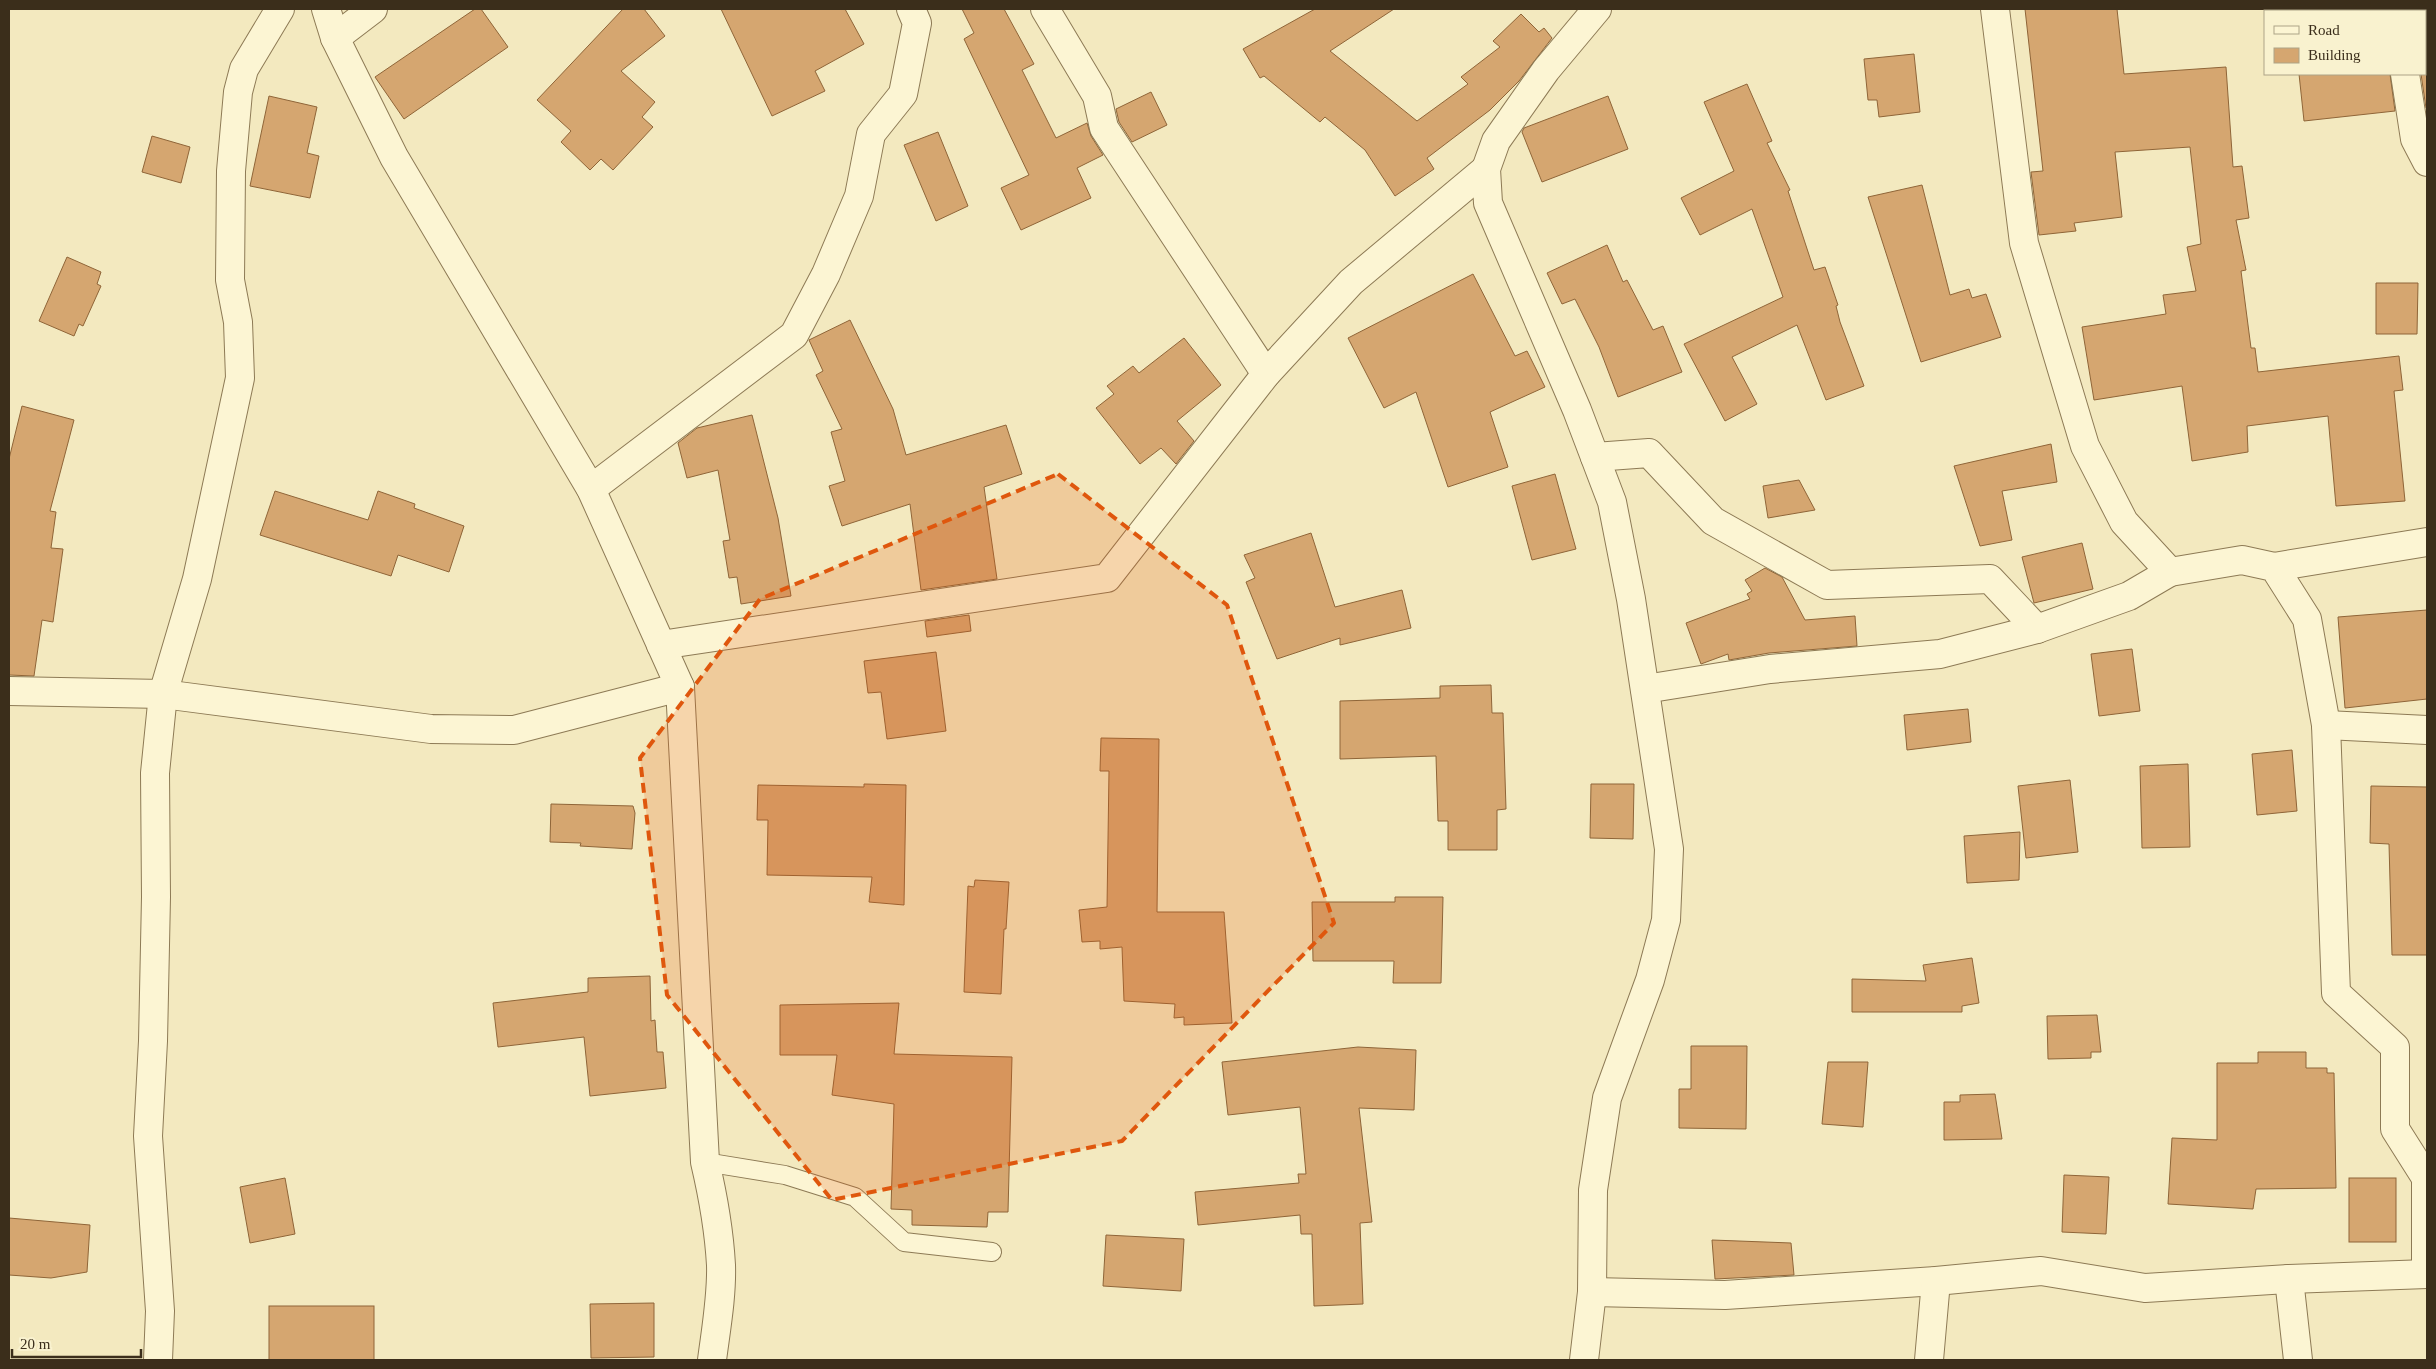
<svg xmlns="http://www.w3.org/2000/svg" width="2436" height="1369" font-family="Georgia,serif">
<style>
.building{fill:#d5a670;stroke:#8f6538}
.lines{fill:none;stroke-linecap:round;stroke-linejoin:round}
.lane-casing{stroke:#8d7a55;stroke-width:20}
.street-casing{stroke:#8d7a55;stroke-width:30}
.lane{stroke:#fcf5d3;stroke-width:18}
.street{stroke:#fcf5d3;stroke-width:28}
.marked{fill:#df570d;fill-opacity:0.2;stroke:#df570d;stroke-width:4;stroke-dasharray:10 6;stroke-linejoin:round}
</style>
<rect width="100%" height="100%" fill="#f3e9bf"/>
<g class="building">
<path d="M 475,9 L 481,9 L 508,47 L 404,119 L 375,77 Z"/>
<path d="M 623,9 L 644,9 L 665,36 L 621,71 L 655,102 L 642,117 L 653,127 L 613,170 L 601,159 L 590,170 L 561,142 L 571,131 L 537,100 Z"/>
<path d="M 721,9 L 845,9 L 864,44 L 815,71 L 825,91 L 772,116 Z"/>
<path d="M 962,9 L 1004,9 L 1034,64 L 1022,70 L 1056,138 L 1087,123 L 1091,136 L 1103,155 L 1077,168 L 1091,198 L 1021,230 L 1001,188 L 1029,175 L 964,39 L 974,33 Z"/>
<path d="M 1315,9 L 1394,9 L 1330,51 L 1417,121 L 1468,84 L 1461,77 L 1500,47 L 1493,41 L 1521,14 L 1539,32 L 1544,28 L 1552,38 L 1519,81 L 1490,110 L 1427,158 L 1434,169 L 1395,196 L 1365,150 L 1325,117 L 1320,122 L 1264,76 L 1260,78 L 1243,49 Z"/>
<path d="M 2025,9 L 2117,9 L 2124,74 L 2226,67 L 2233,167 L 2242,166 L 2249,218 L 2236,220 L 2246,270 L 2241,271 L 2251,348 L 2255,348 L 2258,372 L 2399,356 L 2403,390 L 2394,391 L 2405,501 L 2336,506 L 2328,416 L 2247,426 L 2248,452 L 2192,461 L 2182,386 L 2094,400 L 2082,327 L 2166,314 L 2163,295 L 2196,291 L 2187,247 L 2201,244 L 2190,147 L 2115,152 L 2122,217 L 2074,223 L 2076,231 L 2039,235 L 2031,172 L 2043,171 Z"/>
<path d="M 1914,54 L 1920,112 L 1879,117 L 1877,100 L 1868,100 L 1864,59 Z"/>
<path d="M 2299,74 L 2390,74 L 2395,111 L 2304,121 Z"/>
<path d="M 2421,74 L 2427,74 L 2427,108 L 2426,108 Z"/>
<path d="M 1747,84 L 1772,141 L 1767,143 L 1790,190 L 1788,191 L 1814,270 L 1825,267 L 1838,305 L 1836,306 L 1840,322 L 1864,386 L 1826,400 L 1797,325 L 1732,357 L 1757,404 L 1725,421 L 1684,344 L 1783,297 L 1752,209 L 1700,235 L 1681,198 L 1734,171 L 1704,102 Z"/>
<path d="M 1151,92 L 1167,125 L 1132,142 L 1119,122 L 1116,109 Z"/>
<path d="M 269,96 L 317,107 L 307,153 L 319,156 L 310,198 L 250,186 Z"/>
<path d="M 1608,96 L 1628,149 L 1542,182 L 1522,132 L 1524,128 Z"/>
<path d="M 938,132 L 968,206 L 936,221 L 904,145 Z"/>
<path d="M 152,136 L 190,147 L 181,183 L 142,172 Z"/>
<path d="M 1922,185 L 1950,295 L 1969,289 L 1972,298 L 1986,294 L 2001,337 L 1921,362 L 1868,197 Z"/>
<path d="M 1607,245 L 1623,282 L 1627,280 L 1653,330 L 1663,326 L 1682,372 L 1618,397 L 1599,347 L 1575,299 L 1562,304 L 1547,273 Z"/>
<path d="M 67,257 L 101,272 L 97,284 L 101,286 L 83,326 L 79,324 L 74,336 L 39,321 Z"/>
<path d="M 1473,274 L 1515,356 L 1527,351 L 1545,387 L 1490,412 L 1508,467 L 1448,487 L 1416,392 L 1384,408 L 1348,338 Z"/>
<path d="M 2376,283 L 2418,283 L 2417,334 L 2376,334 Z"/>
<path d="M 850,320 L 893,409 L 906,455 L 1006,425 L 1022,474 L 984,487 L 997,579 L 921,590 L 910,504 L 842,526 L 829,486 L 845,481 L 831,432 L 842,429 L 816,375 L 823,371 L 809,340 Z"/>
<path d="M 1184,338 L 1221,385 L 1177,421 L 1194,441 L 1176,464 L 1161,448 L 1140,464 L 1096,408 L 1114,394 L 1107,386 L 1133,366 L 1139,373 Z"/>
<path d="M 22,406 L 74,420 L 50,511 L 56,512 L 51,548 L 63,549 L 53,622 L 42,620 L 34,676 L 9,675 L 9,459 Z"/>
<path d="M 752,415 L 778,518 L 791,596 L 741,604 L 737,577 L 729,578 L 723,541 L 730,540 L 718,470 L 687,478 L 678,443 L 697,428 Z"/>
<path d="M 2051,444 L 2057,482 L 2002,491 L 2012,540 L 1980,546 L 1954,466 Z"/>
<path d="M 1555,474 L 1576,549 L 1532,560 L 1512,486 Z"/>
<path d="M 1799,480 L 1815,510 L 1768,518 L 1763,486 Z"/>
<path d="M 275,491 L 368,520 L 378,491 L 415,504 L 414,508 L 464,526 L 449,572 L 398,555 L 391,576 L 260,535 Z"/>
<path d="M 1311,533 L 1335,607 L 1402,590 L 1411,628 L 1340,645 L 1340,638 L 1277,659 L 1246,582 L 1255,578 L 1244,555 Z"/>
<path d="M 2082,543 L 2093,589 L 2034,603 L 2022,557 Z"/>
<path d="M 1765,568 L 1782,577 L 1805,620 L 1855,616 L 1857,646 L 1769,653 L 1729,660 L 1728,654 L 1701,664 L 1686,623 L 1750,599 L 1747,594 L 1752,591 L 1745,580 Z"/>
<path d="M 2427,610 L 2427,699 L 2345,708 L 2338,617 Z"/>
<path d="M 969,615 L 971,631 L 927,637 L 925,621 Z"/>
<path d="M 2132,649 L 2140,711 L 2099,716 L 2091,654 Z"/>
<path d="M 936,652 L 946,731 L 887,739 L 881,692 L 868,693 L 864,661 Z"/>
<path d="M 1491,685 L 1492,713 L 1503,713 L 1506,809 L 1497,810 L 1497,850 L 1448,850 L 1448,821 L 1438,821 L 1436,756 L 1340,759 L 1340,701 L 1440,698 L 1440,686 Z"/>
<path d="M 1968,709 L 1971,742 L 1907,750 L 1904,715 Z"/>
<path d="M 1101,738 L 1159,739 L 1157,912 L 1224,912 L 1232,1023 L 1184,1025 L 1184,1017 L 1174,1018 L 1175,1004 L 1124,1001 L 1122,947 L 1100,949 L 1100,941 L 1082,942 L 1079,910 L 1107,907 L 1109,771 L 1100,771 Z"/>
<path d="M 2292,750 L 2297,811 L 2257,815 L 2252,754 Z"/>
<path d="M 2188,764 L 2190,847 L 2142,848 L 2140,766 Z"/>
<path d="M 2070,780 L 2078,852 L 2026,858 L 2018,786 Z"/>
<path d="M 864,784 L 906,785 L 904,905 L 869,902 L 872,877 L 767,875 L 768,820 L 757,820 L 758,785 L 864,787 Z"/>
<path d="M 1591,784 L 1634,784 L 1633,839 L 1590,838 Z"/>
<path d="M 2371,786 L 2427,787 L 2427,955 L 2392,955 L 2389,844 L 2370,843 Z"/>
<path d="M 551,804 L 633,806 L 635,813 L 632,849 L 580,846 L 581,843 L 550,842 Z"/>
<path d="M 2020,832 L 2019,880 L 1967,883 L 1964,836 Z"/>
<path d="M 975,880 L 1009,882 L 1006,929 L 1004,929 L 1001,994 L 964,992 L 968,886 L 974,887 Z"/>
<path d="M 1395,897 L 1443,897 L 1441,983 L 1393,983 L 1394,961 L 1313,961 L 1312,902 L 1395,902 Z"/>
<path d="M 1972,958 L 1979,1003 L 1962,1006 L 1962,1012 L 1852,1012 L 1852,979 L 1926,981 L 1923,965 Z"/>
<path d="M 650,976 L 651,1021 L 655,1020 L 657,1052 L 663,1052 L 666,1088 L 590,1096 L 584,1037 L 498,1047 L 493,1003 L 588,992 L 588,978 Z"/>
<path d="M 899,1003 L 894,1054 L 1012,1057 L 1008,1212 L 988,1212 L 987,1227 L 912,1225 L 912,1210 L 891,1209 L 894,1104 L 832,1095 L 837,1055 L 780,1055 L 780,1005 Z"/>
<path d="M 2097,1015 L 2101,1052 L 2091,1052 L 2091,1058 L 2048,1059 L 2047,1016 Z"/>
<path d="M 1691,1046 L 1747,1046 L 1746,1129 L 1679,1128 L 1679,1089 L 1691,1089 Z"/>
<path d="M 1358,1047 L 1416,1050 L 1414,1110 L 1359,1108 L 1372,1222 L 1360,1223 L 1363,1304 L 1314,1306 L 1312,1234 L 1301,1234 L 1300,1215 L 1198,1225 L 1195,1192 L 1299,1183 L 1298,1174 L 1306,1174 L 1300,1107 L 1228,1115 L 1222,1062 Z"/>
<path d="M 2258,1052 L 2306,1052 L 2306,1068 L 2327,1068 L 2327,1073 L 2334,1073 L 2336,1188 L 2256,1189 L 2253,1209 L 2168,1204 L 2172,1138 L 2217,1140 L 2217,1063 L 2258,1063 Z"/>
<path d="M 1828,1062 L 1868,1062 L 1863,1127 L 1822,1124 Z"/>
<path d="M 1995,1094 L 2002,1139 L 1944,1140 L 1944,1102 L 1960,1102 L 1960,1095 Z"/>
<path d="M 2064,1175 L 2109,1177 L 2106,1234 L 2062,1232 Z"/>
<path d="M 285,1178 L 295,1234 L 250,1243 L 240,1187 Z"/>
<rect x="2349" y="1178" width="47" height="64"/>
<path d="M 9,1218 L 90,1225 L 87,1272 L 51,1278 L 9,1275 Z"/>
<path d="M 1106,1235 L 1184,1239 L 1181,1291 L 1103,1286 Z"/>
<path d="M 1712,1240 L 1791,1243 L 1794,1275 L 1715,1279 Z"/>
<path d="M 654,1303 L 654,1357 L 591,1358 L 590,1304 Z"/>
<rect x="269" y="1306" width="105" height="54"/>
</g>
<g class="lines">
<g class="lane-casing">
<path id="lane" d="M 705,1162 L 785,1175 L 855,1197 L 904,1242 L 992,1252"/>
</g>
<g class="street-casing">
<g id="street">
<path d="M 326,9 L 335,38 L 394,157 L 591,489 L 680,687 L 705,1162 C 713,1196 719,1230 721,1265 C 722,1296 716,1329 712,1360"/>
<path d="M 1045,9 L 1097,96 L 1104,128 L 1266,374"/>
<path d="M 1995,9 L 2024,243 L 2085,446 L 2124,522 L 2170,572 L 2242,560 L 2274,567 L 2307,619 L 2326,725 L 2336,993 L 2395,1047 L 2395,1129 L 2426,1178 L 2426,1274"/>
<path d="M 2396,9 L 2396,11"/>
<path d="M 335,38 L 373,9"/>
<path d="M 2405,74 L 2415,139 L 2427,162"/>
<path d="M 1595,457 L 1649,453 L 1713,521 L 1827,585 L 1990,579 L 2037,629"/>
<path d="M 591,489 L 794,335 L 826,274 L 859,196 L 871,134 L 903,94 L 917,23 L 911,9"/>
<path d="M 2274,567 L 2427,542"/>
<path d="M 661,645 L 1107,578 L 1266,374 L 1351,282 L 1486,169"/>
<path d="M 1645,689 L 1770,669 L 1940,654 L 2037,629 L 2129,596 L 2170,572"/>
<path d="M 9,691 L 163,694 L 431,729 L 514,730 L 680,687"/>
<path d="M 2326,725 L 2427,730"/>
<path d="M 2289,1279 L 2298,1360"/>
<path d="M 1592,1292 L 1725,1295 L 1936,1281 L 2041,1271 L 2145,1288 L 2289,1279 L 2427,1274"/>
<path d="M 158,1360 L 160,1311 L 148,1136 L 153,1041 L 156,897 L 155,773 L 163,694 L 197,579 L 240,378 L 238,322 L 230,280 L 231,171 L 238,92 L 244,69 L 280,9"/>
<path d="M 1584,1360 L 1592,1292 L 1593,1190 L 1607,1098 L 1650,980 L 1666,920 L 1669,849 L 1631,599 L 1612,502 L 1577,410 L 1488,203 L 1486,169 L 1496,141 L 1546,70 L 1597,9"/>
<path d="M 1929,1360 L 1936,1281"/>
</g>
</g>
<use href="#lane" class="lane"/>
<use href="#street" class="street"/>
</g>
<path class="marked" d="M 1058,474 L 1227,605 L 1334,923 L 1122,1141 L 832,1200 L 667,995 L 640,758 L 760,599 Z"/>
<rect width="2436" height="1369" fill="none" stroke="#3b2e1b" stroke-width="20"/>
<rect x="2264" y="10" width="162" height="65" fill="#f9f2cf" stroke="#ada487"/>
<rect x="2274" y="26" width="25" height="8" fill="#fcf5d3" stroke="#ada487"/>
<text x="2308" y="35" font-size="15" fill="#3b2e1b">Road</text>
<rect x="2274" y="48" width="25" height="15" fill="#d5a670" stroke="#ada487"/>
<text x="2308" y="60" font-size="15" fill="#3b2e1b">Building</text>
<path d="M12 1349v8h129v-8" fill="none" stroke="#3b2e1b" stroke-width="2.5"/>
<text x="20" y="1349" font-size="15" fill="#3b2e1b" stroke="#f9f2cf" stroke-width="4" paint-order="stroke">20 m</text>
</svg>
